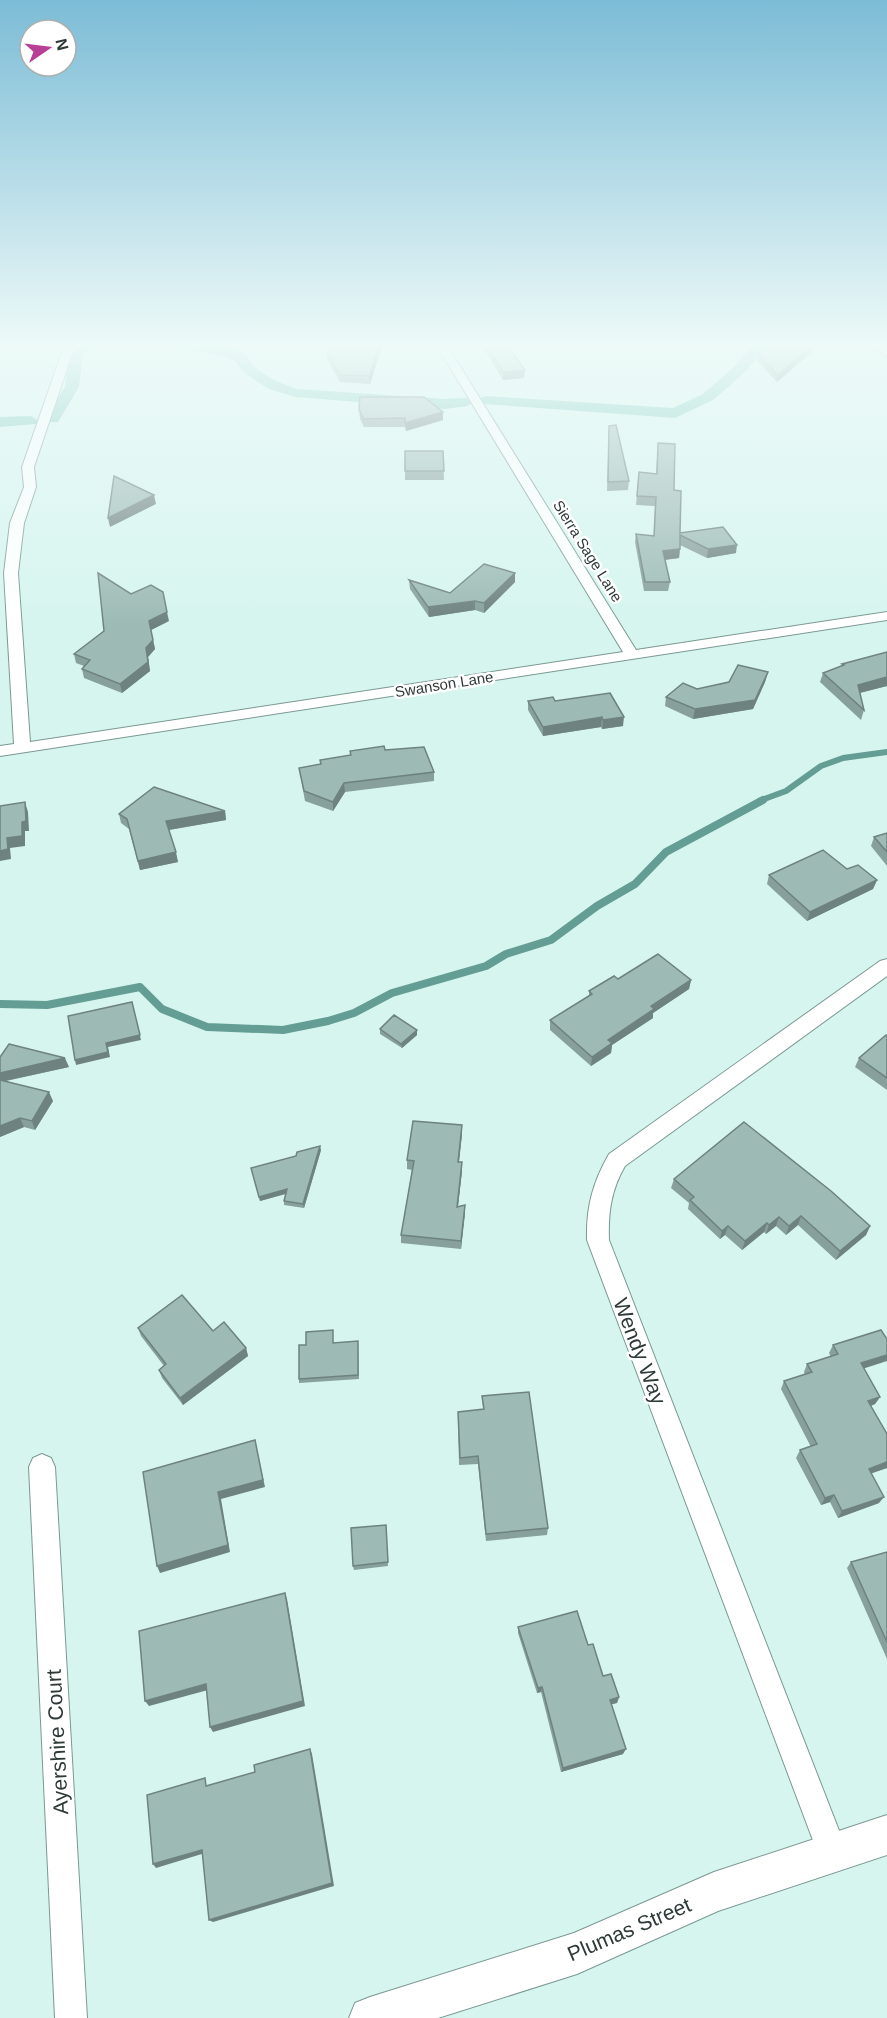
<svg xmlns="http://www.w3.org/2000/svg" width="887" height="2018" font-family="Arial,sans-serif">
<style>
.lines{fill:none;stroke-linecap:round;stroke-linejoin:round}
.stream-far1{stroke:#639d94;stroke-width:6}
.stream{stroke:#639d94;stroke-width:8}
.canal{fill:#7ac7bb;fill-rule:evenodd}
.minor-casing{stroke:#7b9893;stroke-width:2}
.tertiary-casing{stroke:#7b9893;stroke-width:2}
.minor{fill:#fff;fill-rule:evenodd}
.tertiary{fill:#fff;fill-rule:evenodd}
.wall{fill:#87a09c}
.shaded-wall{fill:#6e827f}
.building{fill:#9dbab5;stroke:#6e827f;stroke-width:1.5}
.labels{text-anchor:middle;dominant-baseline:central;stroke-width:5;stroke-linejoin:round;paint-order:stroke}
.far-street-label{font-size:15px;fill:#2e3a38;stroke:#fff}
.near-street-label{font-size:21px;fill:#2e3a38;stroke:#fff}
</style>
<rect width="100%" height="100%" fill="#d6f5ef"/>
<g class="lines">
<path class="stream-far1" d="M 759,801 L 786,791 L 821,766 L 843,758 L 887,752"/>
<path class="stream" d="M 0,1004 L 47,1005 L 140,987 L 162,1009 L 207,1027 L 283,1030 L 328,1021 L 354,1013 L 392,993 L 486,966 L 506,954 L 551,940 L 597,906 L 635,884 L 666,852 L 763,800"/>
<g class="canal">
<path d="M 88,343 L 111,343 L 83,353 L 79,387 L 58,422 L 48,422 L 45,419 L 65,387 L 69,351 Z"/>
<path d="M 170,343 C 189,343 228,342 244,354 C 248,357 251,364 256,368 C 268,378 282,384 297,389 L 445,399 L 467,398 L 474,402 L 467,406 L 445,409 L 296,397 L 269,389 L 244,373 L 234,360 L 226,357 L 177,347 Z"/>
<path d="M 755,343 L 770,343 L 744,373 L 713,400 L 675,418 L 485,404 L 478,400 L 485,396 L 673,408 L 703,394 L 734,367 Z"/>
<path d="M 31,416 L 39,421 L 36,424 L 0,427 L 0,417 Z"/>
</g>
<g class="minor-casing">
<g id="minor">
<path d="M 76,343 L 89,343 L 72,354 L 34,467 L 36,487 L 24,523 L 18,573 L 30,742 L 623,652 L 437,346 L 440,343 L 453,343 L 448,347 L 636,650 L 887,612 L 887,620 L 0,756 L 0,746 L 14,744 L 4,573 L 10,523 L 24,487 L 22,467 L 62,352 Z"/>
<path d="M 862,343 L 875,343 L 887,349 L 887,356 Z"/>
<path d="M 887,959 L 887,976 L 625,1166 C 611,1190 608,1213 609,1240 L 847,1851 L 843,1862 L 832,1866 L 821,1862 L 817,1851 L 587,1240 C 586,1207 593,1182 609,1154 L 880,961 Z"/>
<path d="M 42,1454 L 51,1458 L 55,1467 L 87,2018 L 55,2018 L 29,1467 L 33,1458 Z"/>
</g>
</g>
<g class="tertiary-casing">
<path id="tertiary" d="M 887,1815 L 887,1855 L 718,1911 L 577,1974 L 438,2018 L 349,2018 L 355,2003 L 370,1997 L 574,1933 L 714,1872 Z"/>
</g>
<use href="#minor" class="minor"/>
<use href="#tertiary" class="tertiary"/>
</g>
<g class="wall">
<path d="M 331,343 L 383,343 L 370,384 L 340,382 L 327,359 L 327,351 Z"/>
<path d="M 480,343 L 506,343 L 524,378 L 503,380 Z"/>
<path d="M 773,343 L 817,343 L 816,348 L 777,382 L 758,362 L 759,355 Z"/>
<path d="M 359,410 L 443,420 L 406,431 L 405,427 L 364,427 L 360,419 Z"/>
<path d="M 609,426 L 629,481 L 628,490 L 607,491 Z"/>
<path d="M 658,443 L 674,490 L 680,533 L 736,553 L 707,558 L 680,545 L 679,558 L 665,560 L 670,582 L 668,591 L 644,591 L 635,542 L 636,534 L 654,536 L 655,506 L 636,505 L 638,481 L 656,473 Z"/>
<path d="M 405,451 L 443,451 L 444,480 L 405,480 Z"/>
<path d="M 515,573 L 515,582 L 484,613 L 475,610 L 429,617 L 410,589 L 409,580 L 450,593 Z"/>
<path d="M 169,621 L 151,630 L 155,649 L 148,657 L 150,671 L 122,693 L 84,678 L 82,669 L 84,666 L 76,663 L 74,654 Z"/>
<path d="M 842,664 L 887,686 L 860,693 L 864,710 L 861,720 L 820,682 L 823,673 L 842,666 Z"/>
<path d="M 768,672 L 765,682 L 753,709 L 693,719 L 665,706 L 666,697 Z"/>
<path d="M 610,693 L 623,726 L 602,729 L 601,727 L 543,736 L 528,710 L 528,701 L 555,701 Z"/>
<path d="M 385,750 L 434,772 L 434,781 L 345,792 L 333,811 L 305,801 L 299,768 L 320,764 L 320,760 L 350,755 L 350,751 Z"/>
<path d="M 225,811 L 226,820 L 169,830 L 178,862 L 140,870 L 129,829 L 121,823 L 119,814 Z"/>
<path d="M 887,833 L 887,866 L 871,846 L 874,837 Z"/>
<path d="M 847,869 L 877,880 L 873,889 L 807,921 L 767,884 L 769,875 Z"/>
<path d="M 618,979 L 691,980 L 689,989 L 653,1013 L 653,1018 L 612,1045 L 611,1053 L 591,1066 L 550,1030 L 550,1020 L 589,996 L 589,991 Z"/>
<path d="M 380,1029 L 417,1035 L 402,1048 L 380,1034 Z"/>
<path d="M 887,1036 L 887,1090 L 855,1067 L 859,1058 Z"/>
<path d="M 0,1057 L 69,1067 L 6,1081 L 53,1101 L 35,1130 L 24,1127 L 0,1137 Z"/>
<path d="M 462,1134 L 459,1162 L 462,1162 L 462,1171 L 458,1206 L 465,1205 L 461,1249 L 401,1243 L 401,1235 L 412,1170 L 407,1169 L 407,1160 Z"/>
<path d="M 321,1150 L 304,1208 L 284,1205 L 284,1201 L 286,1194 L 260,1201 L 251,1168 Z"/>
<path d="M 674,1179 L 870,1226 L 866,1235 L 836,1260 L 798,1225 L 786,1235 L 776,1226 L 766,1234 L 764,1232 L 742,1250 L 725,1235 L 720,1239 L 688,1209 L 689,1203 L 671,1188 Z"/>
<path d="M 138,1328 L 213,1331 L 246,1348 L 248,1356 L 183,1405 L 162,1378 L 159,1370 L 164,1366 L 141,1336 Z"/>
<path d="M 333,1330 L 333,1343 L 358,1341 L 359,1379 L 299,1383 L 299,1379 L 306,1345 Z"/>
<path d="M 833,1345 L 864,1369 L 880,1397 L 875,1404 L 871,1406 L 887,1434 L 887,1468 L 871,1473 L 879,1503 L 838,1518 L 830,1502 L 821,1505 L 796,1458 L 800,1450 L 811,1447 L 781,1389 L 784,1381 L 805,1375 L 804,1372 L 807,1364 L 831,1357 L 829,1353 Z"/>
<path d="M 482,1396 L 548,1528 L 547,1535 L 486,1541 L 478,1464 L 459,1465 L 458,1419 L 483,1409 Z"/>
<path d="M 386,1525 L 388,1566 L 354,1570 L 353,1566 Z"/>
<path d="M 887,1552 L 887,1659 L 847,1568 L 851,1562 Z"/>
<path d="M 518,1627 L 588,1645 L 603,1676 L 619,1697 L 617,1703 L 611,1704 L 623,1754 L 561,1772 L 541,1692 L 537,1693 L 518,1633 Z"/>
</g>
<g class="shaded-wall">
<path d="M 381,343 L 383,343 L 370,384 L 369,376 Z"/>
<path d="M 815,343 L 817,343 L 816,348 L 777,382 L 778,375 Z"/>
<path d="M 525,370 L 524,378 L 503,380 L 503,372 Z"/>
<path d="M 443,412 L 443,420 L 406,431 L 405,423 Z"/>
<path d="M 154,495 L 156,504 L 110,527 L 108,518 Z"/>
<path d="M 737,545 L 736,553 L 707,558 L 708,549 Z"/>
<path d="M 680,549 L 679,558 L 662,560 L 663,551 Z"/>
<path d="M 515,573 L 515,582 L 484,613 L 484,603 Z"/>
<path d="M 475,601 L 475,610 L 429,617 L 428,607 Z"/>
<path d="M 167,612 L 169,621 L 151,630 L 149,621 Z"/>
<path d="M 153,640 L 155,649 L 148,657 L 150,671 L 122,693 L 120,684 L 146,648 Z"/>
<path d="M 768,672 L 765,682 L 753,709 L 693,719 L 695,709 Z"/>
<path d="M 887,677 L 887,686 L 855,694 L 858,685 Z"/>
<path d="M 602,717 L 601,727 L 543,736 L 543,727 Z"/>
<path d="M 624,717 L 623,726 L 602,729 L 603,720 Z"/>
<path d="M 344,783 L 345,792 L 333,811 L 333,802 Z"/>
<path d="M 25,802 L 28,812 L 29,831 L 25,831 L 25,846 L 10,848 L 11,859 L 0,861 L 0,851 L 7,838 L 22,822 Z"/>
<path d="M 225,811 L 226,820 L 168,830 L 166,821 Z"/>
<path d="M 176,852 L 178,862 L 140,870 L 138,861 Z"/>
<path d="M 877,880 L 873,889 L 807,921 L 810,912 Z"/>
<path d="M 691,980 L 689,989 L 653,1013 L 653,1018 L 612,1045 L 611,1053 L 591,1066 L 592,1057 L 608,1040 L 651,1006 Z"/>
<path d="M 132,1002 L 141,1040 L 108,1047 L 110,1057 L 76,1065 L 75,1060 L 106,1043 Z"/>
<path d="M 417,1030 L 417,1035 L 402,1048 L 401,1044 Z"/>
<path d="M 65,1058 L 69,1067 L 0,1082 L 0,1073 Z"/>
<path d="M 49,1092 L 53,1101 L 35,1130 L 32,1121 Z"/>
<path d="M 20,1118 L 24,1127 L 0,1137 L 0,1126 Z"/>
<path d="M 462,1125 L 462,1134 L 458,1170 L 458,1162 Z"/>
<path d="M 320,1146 L 321,1150 L 304,1208 L 303,1204 Z"/>
<path d="M 462,1162 L 462,1171 L 457,1215 L 457,1207 Z"/>
<path d="M 287,1189 L 288,1193 L 260,1201 L 259,1197 Z"/>
<path d="M 465,1205 L 465,1214 L 461,1249 L 461,1241 Z"/>
<path d="M 801,1216 L 798,1225 L 786,1235 L 789,1226 Z"/>
<path d="M 779,1217 L 776,1226 L 766,1234 L 769,1225 Z"/>
<path d="M 767,1223 L 764,1232 L 742,1250 L 745,1241 Z"/>
<path d="M 728,1226 L 725,1235 L 720,1239 L 722,1231 Z"/>
<path d="M 870,1226 L 866,1235 L 836,1260 L 840,1251 Z"/>
<path d="M 246,1348 L 248,1356 L 183,1405 L 180,1398 Z"/>
<path d="M 887,1355 L 887,1361 L 856,1371 L 861,1363 Z"/>
<path d="M 880,1397 L 875,1404 L 864,1408 L 868,1401 Z"/>
<path d="M 255,1440 L 265,1487 L 221,1499 L 230,1552 L 160,1573 L 157,1566 L 218,1492 Z"/>
<path d="M 887,1462 L 887,1468 L 864,1476 L 869,1469 Z"/>
<path d="M 834,1495 L 830,1502 L 821,1505 L 825,1498 Z"/>
<path d="M 884,1497 L 879,1503 L 838,1518 L 842,1511 Z"/>
<path d="M 285,1593 L 287,1599 L 305,1706 L 213,1732 L 210,1727 Z"/>
<path d="M 206,1684 L 208,1690 L 149,1706 L 145,1701 Z"/>
<path d="M 542,1687 L 541,1692 L 537,1693 L 538,1688 Z"/>
<path d="M 619,1697 L 617,1703 L 608,1705 L 610,1700 Z"/>
<path d="M 310,1749 L 312,1754 L 334,1886 L 213,1922 L 209,1920 Z"/>
<path d="M 626,1749 L 623,1754 L 561,1772 L 563,1768 Z"/>
<path d="M 202,1850 L 205,1853 L 156,1868 L 153,1864 Z"/>
</g>
<g class="building">
<path d="M 331,343 L 381,343 L 369,376 L 340,375 L 327,351 Z"/>
<path d="M 485,343 L 506,343 L 525,370 L 503,372 Z"/>
<path d="M 773,343 L 815,343 L 778,375 L 759,355 Z"/>
<path d="M 360,397 L 424,397 L 443,412 L 405,423 L 405,418 L 364,419 L 359,410 Z"/>
<path d="M 616,425 L 629,481 L 608,482 L 609,426 Z"/>
<path d="M 658,443 L 675,444 L 674,490 L 681,491 L 680,533 L 723,527 L 737,545 L 708,549 L 680,535 L 680,549 L 663,551 L 670,582 L 645,582 L 636,534 L 654,536 L 656,497 L 637,496 L 639,472 L 657,474 Z"/>
<path d="M 405,451 L 443,451 L 444,471 L 405,471 Z"/>
<path d="M 114,476 L 154,495 L 108,518 Z"/>
<path d="M 484,564 L 515,573 L 484,603 L 475,601 L 428,607 L 409,580 L 450,593 Z"/>
<path d="M 98,573 L 131,594 L 151,585 L 163,592 L 167,612 L 149,621 L 153,640 L 146,648 L 148,662 L 120,684 L 82,669 L 90,660 L 74,654 L 104,631 Z"/>
<path d="M 887,652 L 887,677 L 858,685 L 864,710 L 823,673 L 844,665 L 842,664 Z"/>
<path d="M 738,665 L 768,672 L 755,700 L 695,709 L 666,697 L 683,683 L 697,689 L 729,682 Z"/>
<path d="M 610,693 L 624,717 L 603,720 L 602,717 L 543,727 L 528,701 L 553,697 L 555,701 Z"/>
<path d="M 384,746 L 385,750 L 424,747 L 434,772 L 344,783 L 333,802 L 304,791 L 299,768 L 321,764 L 320,760 L 351,755 L 350,751 Z"/>
<path d="M 154,787 L 225,811 L 166,821 L 176,852 L 138,861 L 127,819 L 119,814 Z"/>
<path d="M 25,802 L 26,821 L 22,822 L 22,836 L 7,838 L 8,849 L 0,851 L 0,806 Z"/>
<path d="M 887,833 L 887,852 L 874,837 Z"/>
<path d="M 823,850 L 847,869 L 858,865 L 877,880 L 810,912 L 769,875 Z"/>
<path d="M 658,954 L 691,980 L 651,1006 L 654,1009 L 608,1040 L 612,1043 L 592,1057 L 550,1020 L 592,994 L 589,991 L 614,976 L 618,979 Z"/>
<path d="M 132,1002 L 140,1035 L 106,1043 L 108,1052 L 75,1060 L 68,1016 Z"/>
<path d="M 394,1015 L 417,1030 L 401,1044 L 380,1029 Z"/>
<path d="M 886,1035 L 887,1036 L 887,1078 L 859,1058 Z"/>
<path d="M 9,1044 L 65,1058 L 0,1073 L 0,1057 Z"/>
<path d="M 0,1080 L 49,1092 L 32,1121 L 20,1118 L 0,1126 Z"/>
<path d="M 413,1121 L 462,1125 L 458,1162 L 462,1162 L 457,1207 L 465,1205 L 461,1241 L 401,1235 L 414,1161 L 407,1160 Z"/>
<path d="M 744,1122 L 831,1191 L 870,1226 L 840,1251 L 801,1216 L 789,1226 L 779,1217 L 769,1225 L 767,1223 L 745,1241 L 728,1226 L 722,1231 L 690,1200 L 694,1197 L 674,1179 Z"/>
<path d="M 320,1146 L 303,1204 L 284,1201 L 287,1189 L 259,1197 L 251,1168 L 296,1156 L 297,1152 Z"/>
<path d="M 182,1295 L 213,1331 L 224,1322 L 246,1348 L 180,1398 L 159,1370 L 166,1364 L 138,1328 Z"/>
<path d="M 333,1330 L 333,1343 L 358,1341 L 358,1375 L 299,1379 L 299,1345 L 306,1345 L 306,1332 Z"/>
<path d="M 881,1330 L 887,1339 L 887,1355 L 861,1363 L 880,1397 L 868,1401 L 887,1434 L 887,1462 L 869,1469 L 884,1497 L 842,1511 L 834,1495 L 825,1498 L 800,1450 L 817,1444 L 784,1381 L 812,1372 L 807,1364 L 838,1354 L 833,1345 Z"/>
<path d="M 529,1392 L 548,1528 L 486,1534 L 478,1456 L 460,1458 L 458,1412 L 484,1409 L 482,1396 Z"/>
<path d="M 255,1440 L 263,1480 L 218,1492 L 228,1545 L 157,1566 L 143,1472 Z"/>
<path d="M 386,1525 L 388,1562 L 353,1566 L 351,1528 Z"/>
<path d="M 887,1552 L 887,1642 L 851,1562 Z"/>
<path d="M 285,1593 L 303,1701 L 210,1727 L 206,1684 L 145,1701 L 139,1631 Z"/>
<path d="M 577,1611 L 588,1645 L 593,1644 L 603,1676 L 611,1674 L 619,1697 L 610,1700 L 626,1749 L 563,1768 L 542,1687 L 538,1688 L 518,1627 Z"/>
<path d="M 310,1749 L 332,1883 L 209,1920 L 202,1850 L 153,1864 L 147,1795 L 205,1778 L 206,1786 L 255,1772 L 254,1765 Z"/>
</g>
<linearGradient id="sky" x2="0" y2="1"><stop stop-color="#7cbcd6"/><stop offset="0.55" stop-color="#edfaf8"/><stop offset="1" stop-color="#edfaf8" stop-opacity="0"/></linearGradient>
<rect width="887" height="626" fill="url(#sky)"/>
<g class="labels">
<g class="far-street-label">
<text transform="translate(588 551) rotate(58)">Sierra Sage Lane</text>
<text transform="translate(444 684) rotate(-9)">Swanson Lane</text>
</g>
<g class="near-street-label">
<text transform="translate(640 1351) rotate(69)">Wendy Way</text>
<text transform="translate(57 1742) rotate(-93)">Ayershire Court</text>
<text transform="translate(629 1929) rotate(-23)">Plumas Street</text>
</g>
</g>
<g transform="translate(48 48) rotate(76)"><circle r="28" fill="#ffffff" stroke="#abb0af" stroke-width="1.5"/>
<path d="M0-4.5L10 22L0 15L-10 22Z" fill="#b74096"/>
<text y="-9" font-size="16" font-weight="bold" text-anchor="middle" fill="#2e3a38">N</text>
</g>
</svg>
